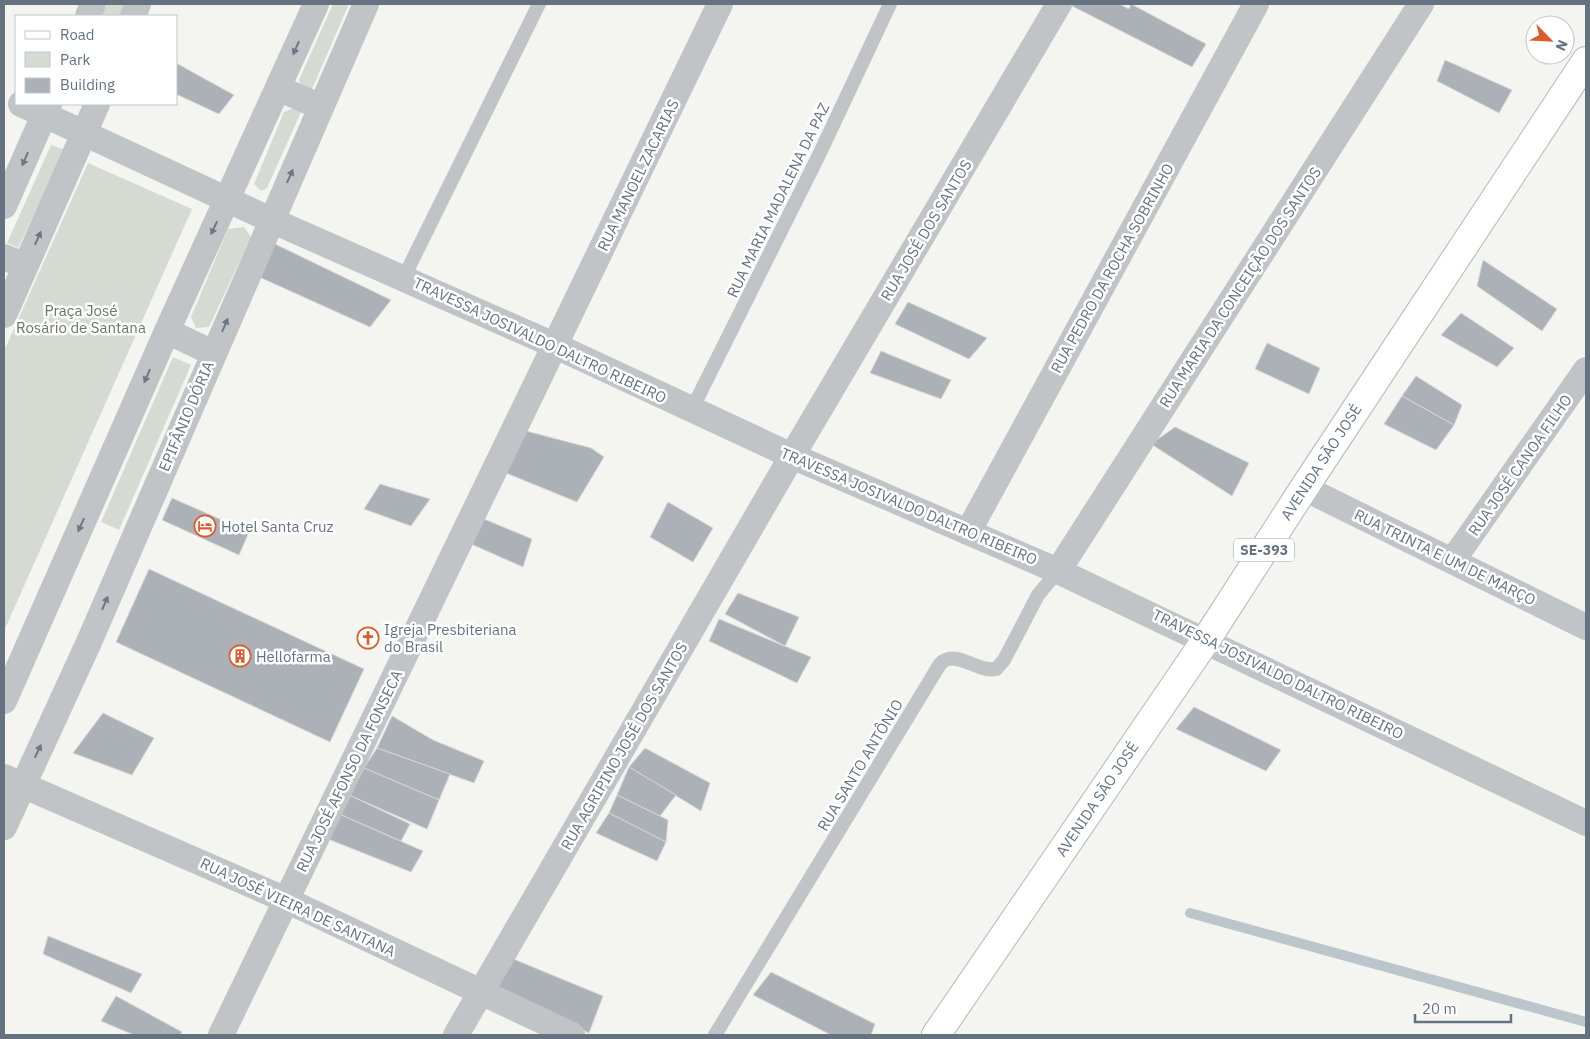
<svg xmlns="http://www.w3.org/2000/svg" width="1590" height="1039" font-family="'IBM Plex Sans',sans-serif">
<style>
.green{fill:#d5dbd2}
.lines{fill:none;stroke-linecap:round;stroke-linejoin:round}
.stream{stroke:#bbc5cb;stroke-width:10}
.building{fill:#abb1b7;stroke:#d6d6d4}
.primary-casing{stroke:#b3b7bb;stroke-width:30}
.lane{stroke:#c0c4c7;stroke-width:14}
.street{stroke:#c0c4c7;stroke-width:26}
.primary{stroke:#fff;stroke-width:28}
.oneway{fill:#6a7784}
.labels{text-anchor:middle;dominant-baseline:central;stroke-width:5;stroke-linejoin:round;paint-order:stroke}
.shield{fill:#fff;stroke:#939da7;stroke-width:1}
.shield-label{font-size:14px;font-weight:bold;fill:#657381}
.street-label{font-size:15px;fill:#657381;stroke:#fff}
.park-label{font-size:15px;fill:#677863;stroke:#fff}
.poi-label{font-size:15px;fill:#657381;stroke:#fff;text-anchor:start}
</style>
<rect width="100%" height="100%" fill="#f4f5f1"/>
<g class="green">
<path d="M 107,4 L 127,4 L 121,16 L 102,16 Z"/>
<path d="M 333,4 L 349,4 L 312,89 L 305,93 L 299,80 Z"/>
<path d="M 296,107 L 301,112 L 267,188 L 261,191 L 254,184 L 284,112 Z"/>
<path d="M 51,145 L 65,150 L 18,248 L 7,243 Z"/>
<path d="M 88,163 L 192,209 L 4,631 L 4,351 Z"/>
<path d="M 244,227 L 251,237 L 209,327 L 196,328 L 191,317 L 228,229 Z"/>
<path d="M 173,357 L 191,365 L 119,530 L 101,522 Z"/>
</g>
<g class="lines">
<path class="stream" d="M 1190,913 L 1586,1022"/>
</g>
<g class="building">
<path d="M 1072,4 L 1119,4 L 1129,9 L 1131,4 L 1206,44 L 1192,67 L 1072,6 Z"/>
<path d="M 1445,60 L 1512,90 L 1499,113 L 1437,81 Z"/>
<path d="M 176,63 L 234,95 L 219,114 L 176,94 Z"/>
<path d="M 275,244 L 391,300 L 370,327 L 257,276 Z"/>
<path d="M 1483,260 L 1557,309 L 1542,331 L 1477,286 Z"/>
<path d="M 908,302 L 987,338 L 969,359 L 895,324 Z"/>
<path d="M 1461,313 L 1514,348 L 1497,367 L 1441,335 Z"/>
<path d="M 1267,343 L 1320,368 L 1309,394 L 1255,369 Z"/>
<path d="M 881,351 L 951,380 L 941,399 L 870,373 Z"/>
<path d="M 1416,376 L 1462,405 L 1454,425 L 1402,396 Z"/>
<path d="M 1402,396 L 1454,425 L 1436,450 L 1384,424 Z"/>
<path d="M 1175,427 L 1249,463 L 1232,496 L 1151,444 Z"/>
<path d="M 526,431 L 591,448 L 604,457 L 577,502 L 506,473 Z"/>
<path d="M 380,484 L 430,499 L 411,526 L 364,509 Z"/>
<path d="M 172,498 L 249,532 L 239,555 L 162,520 Z"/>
<path d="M 668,502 L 713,528 L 693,562 L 650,537 Z"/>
<path d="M 484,519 L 532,539 L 523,567 L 471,544 Z"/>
<path d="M 149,569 L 364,669 L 330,742 L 116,642 Z"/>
<path d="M 738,593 L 799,617 L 785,646 L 725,614 Z"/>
<path d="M 719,619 L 811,657 L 797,683 L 709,641 Z"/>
<path d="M 1194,707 L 1281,750 L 1266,771 L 1176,729 Z"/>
<path d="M 103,713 L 154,738 L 132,775 L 73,753 Z"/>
<path d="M 392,716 L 433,740 L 484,761 L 474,783 L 377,748 Z"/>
<path d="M 377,748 L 450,774 L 439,800 L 364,768 Z"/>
<path d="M 645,748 L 710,783 L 701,811 L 629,767 Z"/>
<path d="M 629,767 L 676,795 L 660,816 L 617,795 Z"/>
<path d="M 364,768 L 439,800 L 427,829 L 349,795 Z"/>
<path d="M 349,795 L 410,824 L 401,841 L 339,814 Z"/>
<path d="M 617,795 L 668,820 L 666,842 L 609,813 Z"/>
<path d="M 609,813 L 666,842 L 657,861 L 596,833 Z"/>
<path d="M 339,814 L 423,851 L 411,872 L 328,839 Z"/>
<path d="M 48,936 L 142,974 L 131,993 L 43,954 Z"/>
<path d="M 506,956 L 603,996 L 589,1033 L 491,985 Z"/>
<path d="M 771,972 L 875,1024 L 871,1035 L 831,1035 L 753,995 Z"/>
<path d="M 116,996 L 182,1032 L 180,1035 L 134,1035 L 101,1021 Z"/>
</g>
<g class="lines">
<g class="primary-casing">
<path id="primary" d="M 936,1035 L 1206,640 L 1304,488 L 1586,61"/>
</g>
<g class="lane">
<path d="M 404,277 L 539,4"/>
<path d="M 692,409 L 818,157 L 890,4"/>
<path d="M 715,1035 L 940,664 C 955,648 978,673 996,669 L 1004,660 L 1038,595 L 1058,571"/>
</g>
<g class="street">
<path d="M 88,16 L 93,4"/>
<path d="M 133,16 L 138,4"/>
<path d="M 278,88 L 321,107"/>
<path d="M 21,104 L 271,220 L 556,346 L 792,456 L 1058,571 L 1586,823"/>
<path d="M 4,206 L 49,104"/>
<path d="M 4,257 L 25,266"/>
<path d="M 4,315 L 97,104"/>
<path d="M 167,331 L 213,353"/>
<path d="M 1304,488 L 1586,627"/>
<path d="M 968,532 L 1256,4"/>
<path d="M 1453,560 L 1586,370"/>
<path d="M 1058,571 L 1421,4"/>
<path d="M 4,701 L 167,331 L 316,4"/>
<path d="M 4,777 L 286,900 L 572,1035"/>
<path d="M 4,827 L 89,642 L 366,4"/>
<path d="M 221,1035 L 720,4"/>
<path d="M 456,1035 L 792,456 L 1059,4"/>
</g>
<use href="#primary" class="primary"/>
</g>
<defs><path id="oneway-solid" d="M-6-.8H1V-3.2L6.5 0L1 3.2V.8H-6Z" transform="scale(1.25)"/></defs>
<g class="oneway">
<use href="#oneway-solid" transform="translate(296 48) rotate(114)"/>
<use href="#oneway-solid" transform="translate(25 159) rotate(114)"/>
<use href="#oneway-solid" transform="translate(290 176) rotate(-66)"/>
<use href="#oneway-solid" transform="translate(214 228) rotate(115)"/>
<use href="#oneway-solid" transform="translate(38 238) rotate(-66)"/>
<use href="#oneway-solid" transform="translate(225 325) rotate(-67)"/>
<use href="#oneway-solid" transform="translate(147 376) rotate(114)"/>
<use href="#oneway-solid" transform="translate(81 525) rotate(114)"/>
<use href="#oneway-solid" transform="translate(105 603) rotate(-67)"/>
<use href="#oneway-solid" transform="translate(38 751) rotate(-65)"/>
</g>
<defs>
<g id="hotel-ring" transform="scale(1.125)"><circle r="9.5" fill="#fff" stroke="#dc5b2a" stroke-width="1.5"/><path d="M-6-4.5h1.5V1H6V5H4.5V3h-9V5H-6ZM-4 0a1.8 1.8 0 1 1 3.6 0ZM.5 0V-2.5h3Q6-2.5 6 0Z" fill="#dc5b2a"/></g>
<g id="church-ring" transform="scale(1.125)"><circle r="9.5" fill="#fff" stroke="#dc5b2a" stroke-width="1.5"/><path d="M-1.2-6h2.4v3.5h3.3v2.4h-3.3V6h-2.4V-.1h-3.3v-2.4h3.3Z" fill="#dc5b2a"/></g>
<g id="building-ring" transform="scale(1.125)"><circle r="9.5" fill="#fff" stroke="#dc5b2a" stroke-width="1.5"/><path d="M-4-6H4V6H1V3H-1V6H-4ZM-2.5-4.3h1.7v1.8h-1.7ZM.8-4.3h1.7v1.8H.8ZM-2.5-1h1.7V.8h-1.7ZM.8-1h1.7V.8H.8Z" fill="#dc5b2a"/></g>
</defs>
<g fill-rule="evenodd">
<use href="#hotel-ring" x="205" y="526"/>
<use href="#church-ring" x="368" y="638"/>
<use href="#building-ring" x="240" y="656"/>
</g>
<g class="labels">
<rect class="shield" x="1234" y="538.5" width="60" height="23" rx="4"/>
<g class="shield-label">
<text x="1264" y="550">SE-393</text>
</g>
<g class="street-label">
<text transform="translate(638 175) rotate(-64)">RUA MANOEL ZACARIAS</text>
<text transform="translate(778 200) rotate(-64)">RUA MARIA MADALENA DA PAZ</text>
<text transform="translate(926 230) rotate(-59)">RUA JOSÉ DOS SANTOS</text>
<text transform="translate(1112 268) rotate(-61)">RUA PEDRO DA ROCHA SOBRINHO</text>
<text transform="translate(1240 287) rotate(-57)">RUA MARIA DA CONCEIÇÃO DOS SANTOS</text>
<text transform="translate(540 340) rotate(25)">TRAVESSA JOSIVALDO DALTRO RIBEIRO</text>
<text transform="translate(186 416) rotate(-67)">EPIFÂNIO DÓRIA</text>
<text transform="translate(1321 462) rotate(-57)">AVENIDA SÃO JOSÉ</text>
<text transform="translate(1520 465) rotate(-55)">RUA JOSÉ CANOA FILHO</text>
<text transform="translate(909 506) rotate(23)">TRAVESSA JOSIVALDO DALTRO RIBEIRO</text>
<text transform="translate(1445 557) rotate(26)">RUA TRINTA E UM DE MARÇO</text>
<text transform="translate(1278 674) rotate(26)">TRAVESSA JOSIVALDO DALTRO RIBEIRO</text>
<text transform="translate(624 746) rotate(-60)">RUA AGRIPINO JOSÉ DOS SANTOS</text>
<text transform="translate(860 765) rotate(-59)">RUA SANTO ANTÔNIO</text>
<text transform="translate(349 771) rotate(-64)">RUA JOSÉ AFONSO DA FONSECA</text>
<text transform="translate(1097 799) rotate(-56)">AVENIDA SÃO JOSÉ</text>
<text transform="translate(298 907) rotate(25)">RUA JOSÉ VIEIRA DE SANTANA</text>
</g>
<g class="park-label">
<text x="81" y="310">Praça José<tspan x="81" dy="17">Rosário de Santana</tspan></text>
</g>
<g class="poi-label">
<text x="221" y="526">Hotel Santa Cruz</text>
<text x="384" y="629">Igreja Presbiteriana<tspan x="384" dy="17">do Brasil</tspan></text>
<text x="256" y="656">Hellofarma</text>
</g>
</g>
<rect width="1590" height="1039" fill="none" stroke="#657381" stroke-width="10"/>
<rect x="15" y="15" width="162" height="90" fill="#ffffff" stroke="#c1c7cd"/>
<rect x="25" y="31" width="25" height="8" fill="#ffffff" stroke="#c1c7cd"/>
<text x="60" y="40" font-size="15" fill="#657381">Road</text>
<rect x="25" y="52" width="25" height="15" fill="#d5dbd2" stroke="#c1c7cd"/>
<text x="60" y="65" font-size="15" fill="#657381">Park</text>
<rect x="25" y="78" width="25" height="15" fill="#abb1b7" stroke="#c1c7cd"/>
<text x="60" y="90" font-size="15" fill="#657381">Building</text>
<g transform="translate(1550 40) rotate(114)"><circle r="24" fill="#ffffff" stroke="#c1c7cd"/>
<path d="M0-4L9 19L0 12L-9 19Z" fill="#dc5b2a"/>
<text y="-8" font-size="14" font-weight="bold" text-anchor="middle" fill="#657381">N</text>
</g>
<path d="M1415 1014v8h96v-8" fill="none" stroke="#657381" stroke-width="2.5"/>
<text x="1422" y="1014" font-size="15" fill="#657381" stroke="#ffffff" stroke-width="4" paint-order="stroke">20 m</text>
</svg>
